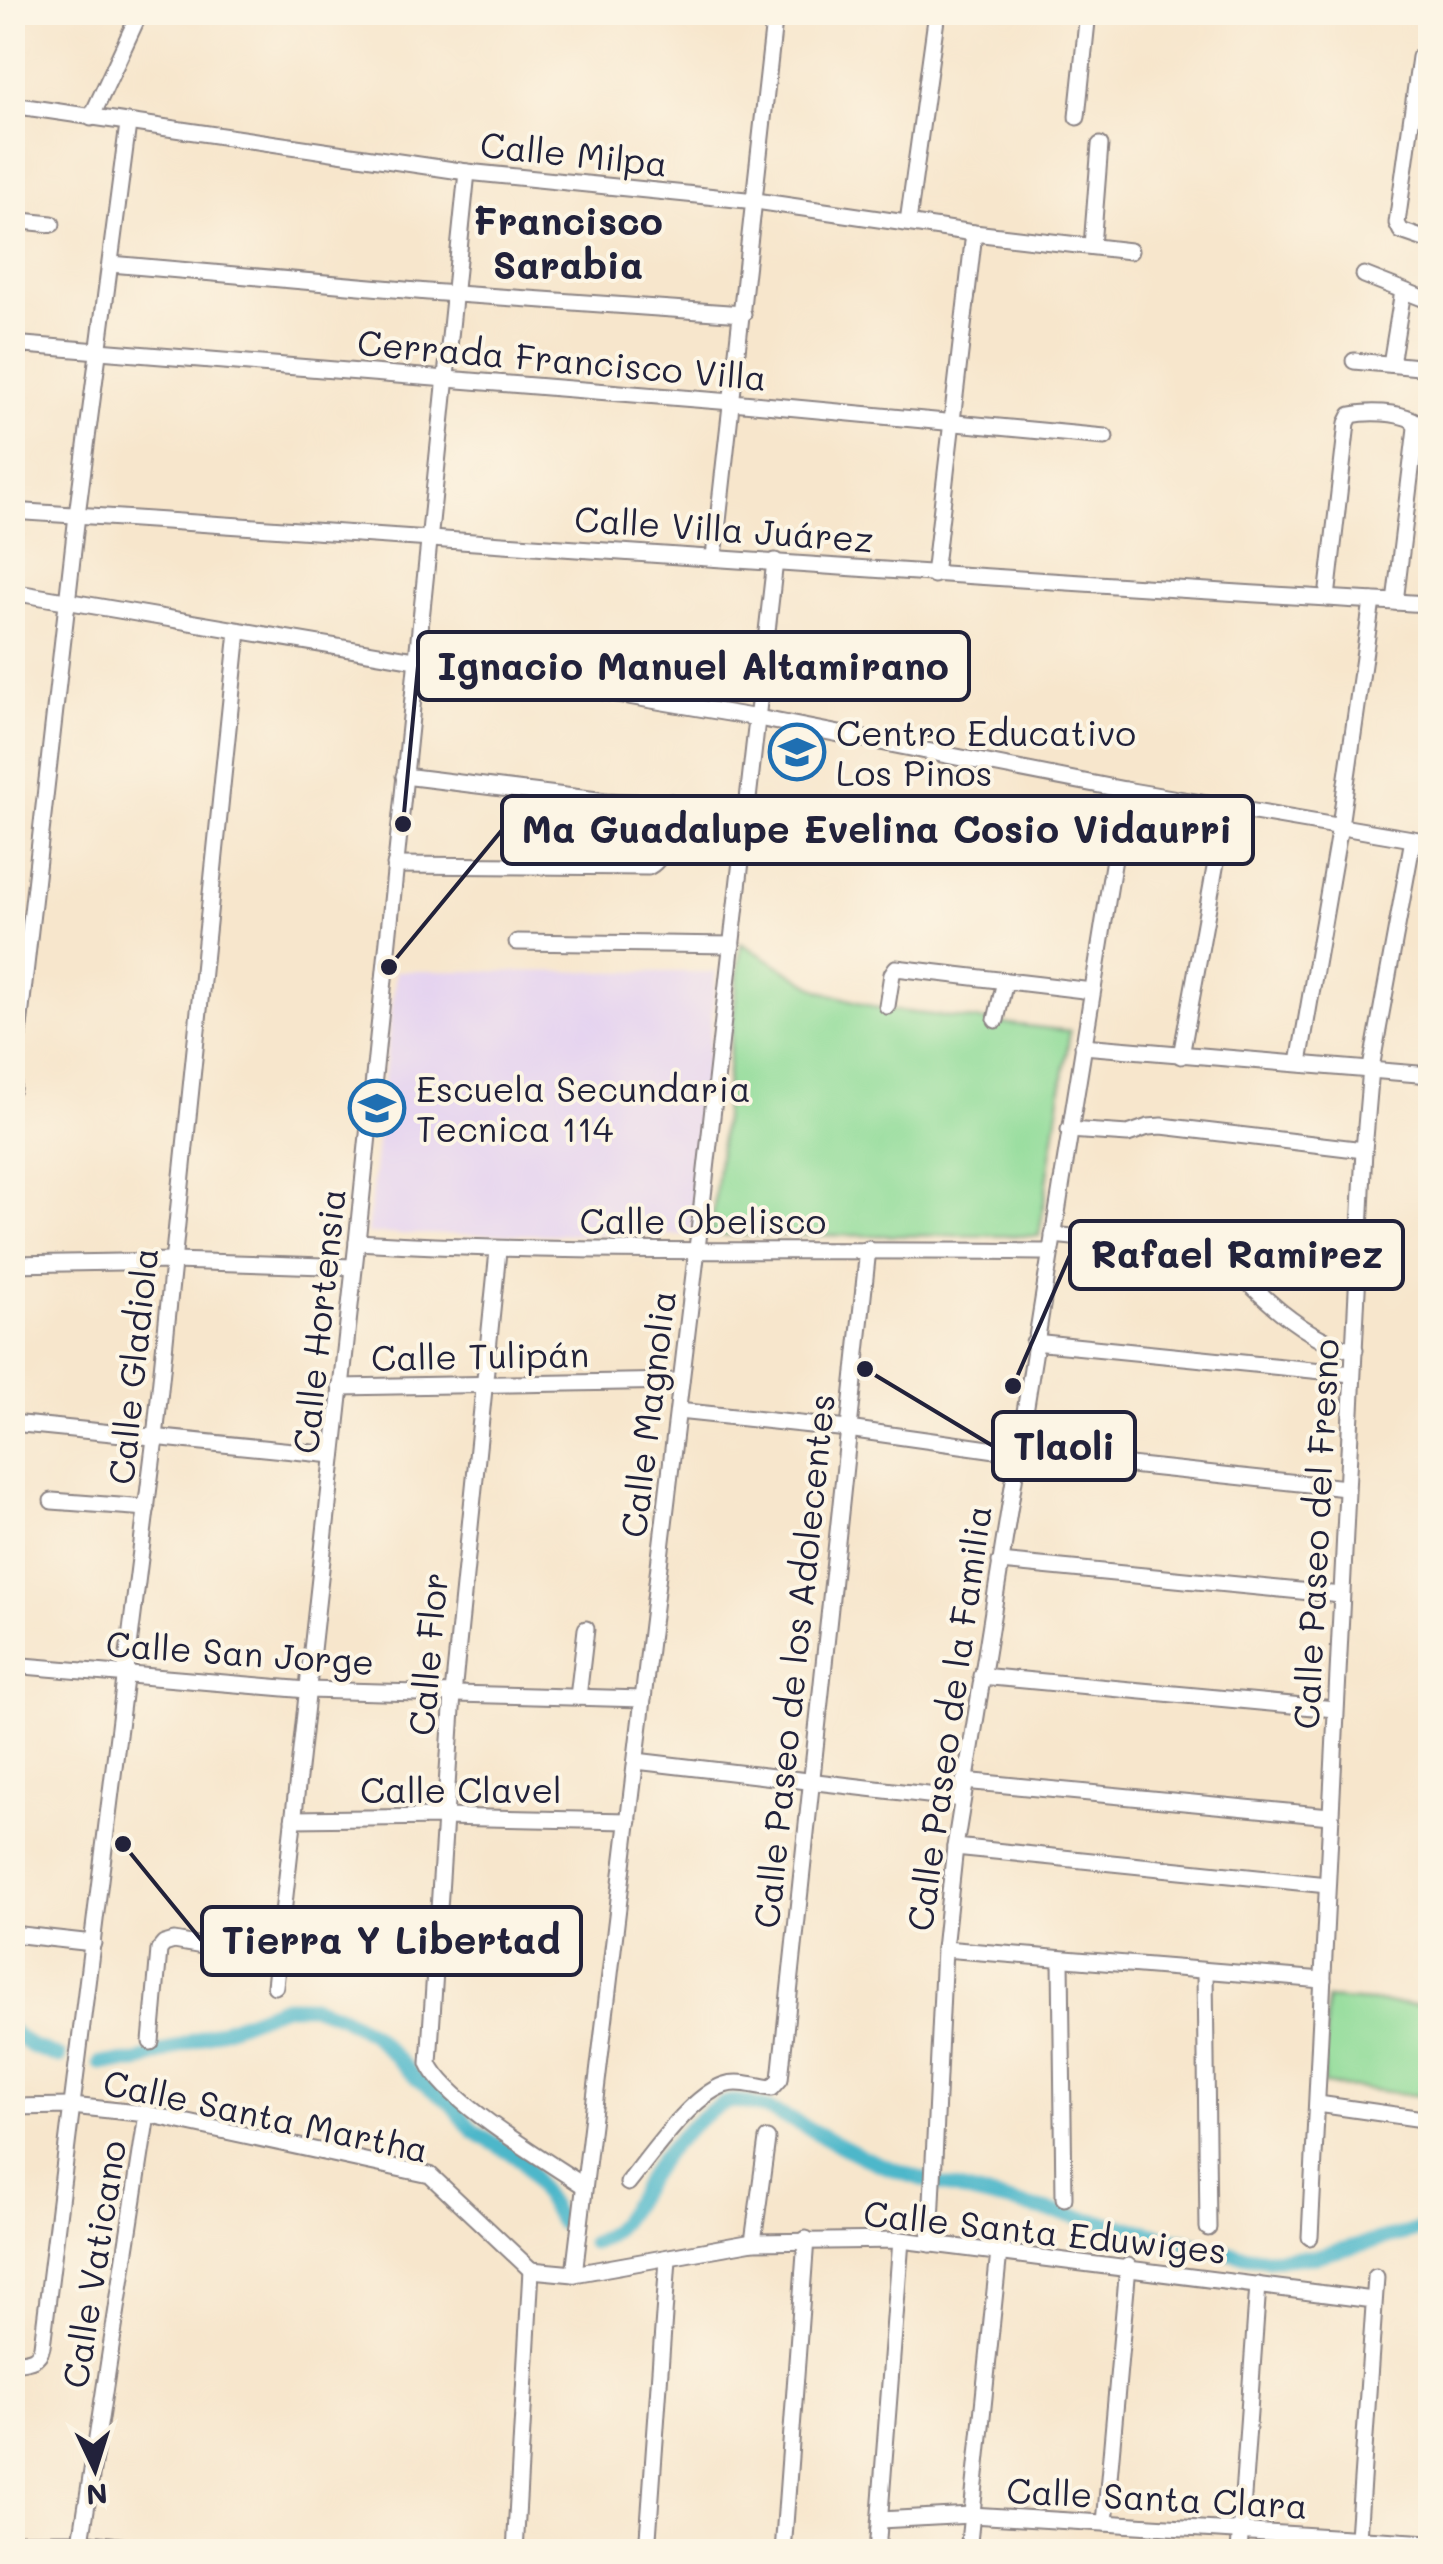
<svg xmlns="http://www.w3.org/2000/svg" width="1443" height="2564" font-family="Mali,sans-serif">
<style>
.built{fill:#e5d3f0}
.green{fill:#8fdb98;stroke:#587e6a;stroke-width:2.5}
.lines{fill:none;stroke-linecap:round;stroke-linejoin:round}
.canal{stroke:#4db7ca;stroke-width:15}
.minor-casing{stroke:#8c8484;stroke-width:19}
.minor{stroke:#fff;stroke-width:15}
.labels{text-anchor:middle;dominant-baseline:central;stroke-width:8;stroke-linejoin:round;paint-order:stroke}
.street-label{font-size:35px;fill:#22223b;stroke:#fcf5e5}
.poi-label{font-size:35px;fill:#22223b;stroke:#fcf5e5;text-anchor:start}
.neighbourhood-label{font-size:38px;font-weight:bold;fill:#22223b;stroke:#fcf5e5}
.leader{fill:none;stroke:#22223b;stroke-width:4}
.callout-dot{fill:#22223b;stroke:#fcf5e5;stroke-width:4}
.callout{fill:#fcf5e5;stroke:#22223b;stroke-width:4}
.callout-label{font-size:38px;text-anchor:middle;font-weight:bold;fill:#22223b}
</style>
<rect width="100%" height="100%" fill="#fcf5e5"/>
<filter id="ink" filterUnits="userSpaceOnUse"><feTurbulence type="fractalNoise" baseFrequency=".01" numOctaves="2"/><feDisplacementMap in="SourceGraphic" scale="20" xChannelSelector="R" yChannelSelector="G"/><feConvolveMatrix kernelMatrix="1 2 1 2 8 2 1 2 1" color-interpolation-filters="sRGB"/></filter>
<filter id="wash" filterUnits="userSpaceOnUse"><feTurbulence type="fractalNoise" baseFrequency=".0048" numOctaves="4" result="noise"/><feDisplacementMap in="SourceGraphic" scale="40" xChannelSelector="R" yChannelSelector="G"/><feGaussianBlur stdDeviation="2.25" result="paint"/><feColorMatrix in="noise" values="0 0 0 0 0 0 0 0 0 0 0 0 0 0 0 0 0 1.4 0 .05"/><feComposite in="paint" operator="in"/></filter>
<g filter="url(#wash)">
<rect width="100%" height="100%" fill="#f7e6cc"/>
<path class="built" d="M 396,971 L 716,972 L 691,1235 L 367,1234 Z"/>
<g class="green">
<path d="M 741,943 L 821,991 L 881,1009 L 1070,1031 L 1039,1236 L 711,1235 Z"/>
<path d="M 1327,1999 L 1430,2006 L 1430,2097 L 1323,2084 Z"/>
</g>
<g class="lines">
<g class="canal">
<path d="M 12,2031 L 30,2046 L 59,2057"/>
<path d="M 100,2063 L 137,2062 L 284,2006 L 314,2006 L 341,2016 L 372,2034 L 417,2079 L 449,2101 L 473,2131 L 523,2161 L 561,2223"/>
<path d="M 592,2243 C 624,2232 635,2196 654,2169 C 667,2149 703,2111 726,2103 C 754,2092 835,2145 865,2158 C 977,2206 1102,2215 1218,2251 L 1266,2259 L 1316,2256 L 1430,2227"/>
</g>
</g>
</g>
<g filter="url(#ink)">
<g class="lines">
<g class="minor-casing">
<g id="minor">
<path d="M 1430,50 L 1420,57 L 1397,223 L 1401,231 L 1430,241"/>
<path d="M 12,105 L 467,172 L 756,201 L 974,233 L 1130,251"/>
<path d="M 1077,117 L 1088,12"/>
<path d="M 91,118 L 140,12"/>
<path d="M 12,220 L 52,224"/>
<path d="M 908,222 L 937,12"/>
<path d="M 1092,246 L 1100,145"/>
<path d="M 111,264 L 428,292 L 743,314"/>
<path d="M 1364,275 L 1430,301"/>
<path d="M 12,344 L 732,402 L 1105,437"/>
<path d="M 1354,361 L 1430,368"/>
<path d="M 1391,364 L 1403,291"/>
<path d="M 12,511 C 485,541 958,578 1430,604"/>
<path d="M 714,557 L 775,12"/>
<path d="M 934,575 L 974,233"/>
<path d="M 12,592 L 758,718 L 1125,790 L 1430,842"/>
<path d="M 1327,598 L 1347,423 L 1351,415 C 1368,411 1397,412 1413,420 L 1416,428 L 1395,602"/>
<path d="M 404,776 L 606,801 L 748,807"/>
<path d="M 395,865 L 648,867 C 669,858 667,822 671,802"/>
<path d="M 517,942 L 732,945"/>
<path d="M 887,1006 L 892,974 L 896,968 L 1092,991"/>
<path d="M 996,1020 L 1005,981"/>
<path d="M 1083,1046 L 1430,1075"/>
<path d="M 1181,1056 L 1226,807"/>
<path d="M 1299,1063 L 1340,826 L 1372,601"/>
<path d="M 12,1089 L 77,515 L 128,124"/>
<path d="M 1069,1130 L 1128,1134 L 1148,1127 L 1162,1126 L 1364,1150"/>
<path d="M 1053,1235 L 1219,1252 L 1358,1261"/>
<path d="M 357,1242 C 587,1256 818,1248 1049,1252"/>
<path d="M 498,1251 L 453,1694 L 429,2063 C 445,2101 547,2161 584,2186"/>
<path d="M 1219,1252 C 1253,1289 1305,1342 1355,1350"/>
<path d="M 12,1264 L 174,1261 L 353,1267"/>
<path d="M 1034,1342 L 1352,1374"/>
<path d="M 340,1387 L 681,1381"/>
<path d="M 678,1411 L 848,1429 L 1017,1453 L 1346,1488"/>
<path d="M 12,1423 L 333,1455"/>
<path d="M 52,1501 L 147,1508"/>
<path d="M 1000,1562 L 1341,1595"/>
<path d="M 12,1665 L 307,1690 L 643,1699"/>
<path d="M 981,1676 L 1335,1709"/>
<path d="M 578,1697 L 586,1629"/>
<path d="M 636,1761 L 962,1799"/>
<path d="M 964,1781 L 1330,1816"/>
<path d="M 293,1819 L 443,1817 L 629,1821"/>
<path d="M 955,1847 L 1327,1885"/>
<path d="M 12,1934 L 93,1943"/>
<path d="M 944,1949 L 1323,1980"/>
<path d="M 1061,1960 L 1064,2198"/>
<path d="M 1205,1971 L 1208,2228"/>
<path d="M 275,1986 L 357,1242 L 467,172"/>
<path d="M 151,2042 L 159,1950 L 164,1944 L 174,1941 L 278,1959"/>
<path d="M 1318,2104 L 1430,2120"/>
<path d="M 12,2107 L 72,2106 L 147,2114 L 430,2175 L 531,2270"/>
<path d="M 628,2183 C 651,2155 690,2097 724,2085 C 738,2080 757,2086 772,2088 L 780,2079 L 868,1249"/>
<path d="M 1310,2237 L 1364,1150 L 1371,1068 L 1413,839"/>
<path d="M 753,2242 L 767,2139"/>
<path d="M 930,2244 L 944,1949 L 955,1847 L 1125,790"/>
<path d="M 531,2270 L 574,2274 L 753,2242 L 901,2240 L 1373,2300"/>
<path d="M 574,2274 L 697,1249 L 775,561"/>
<path d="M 12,2363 C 26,2361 39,2362 42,2346 L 155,1438 L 238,631"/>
<path d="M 880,2520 L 971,2515 L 1430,2543"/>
<path d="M 1105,2523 L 1128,2266"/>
<path d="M 12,2542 L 81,2542 L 177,2552"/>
<path d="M 81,2542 L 147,2114"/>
<path d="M 515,2552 L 531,2270"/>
<path d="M 647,2552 L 668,2259"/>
<path d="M 783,2552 L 806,2239"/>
<path d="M 877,2552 L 901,2240"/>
<path d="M 968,2552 L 999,2252"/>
<path d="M 1239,2552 L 1258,2285"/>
<path d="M 1357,2552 L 1376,2277"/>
</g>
</g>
<use href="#minor" class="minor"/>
</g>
</g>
<defs>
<g id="school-ring" transform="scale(2.875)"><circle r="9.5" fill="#fcf5e5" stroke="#1f6fb2" stroke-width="1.5"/><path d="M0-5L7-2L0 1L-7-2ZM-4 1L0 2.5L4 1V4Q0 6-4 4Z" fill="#1f6fb2"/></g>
</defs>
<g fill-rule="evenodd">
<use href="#school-ring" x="797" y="752"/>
<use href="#school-ring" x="377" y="1108"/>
</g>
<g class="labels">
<g class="street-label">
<text transform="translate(574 153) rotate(6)">Calle Milpa</text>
<text transform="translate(562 359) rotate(5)">Cerrada Francisco Villa</text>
<text transform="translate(724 528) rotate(4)">Calle Villa Juárez</text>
<text x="703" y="1220">Calle Obelisco</text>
<text transform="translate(318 1321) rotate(-84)">Calle Hortensia</text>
<text transform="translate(480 1355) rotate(-1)">Calle Tulipán</text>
<text transform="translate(132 1366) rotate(-84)">Calle Gladiola</text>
<text transform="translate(647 1414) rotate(-83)">Calle Magnolia</text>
<text transform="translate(1315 1534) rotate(-87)">Calle Paseo del Fresno</text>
<text transform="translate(240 1652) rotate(4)">Calle San Jorge</text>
<text transform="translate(427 1654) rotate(-85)">Calle Flor</text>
<text transform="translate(793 1661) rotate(-84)">Calle Paseo de los Adolecentes</text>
<text transform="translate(948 1718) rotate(-82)">Calle Paseo de la Familia</text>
<text x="461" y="1789">Calle Clavel</text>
<text transform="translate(266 2115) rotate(12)">Calle Santa Martha</text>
<text transform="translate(1045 2231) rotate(6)">Calle Santa Eduwiges</text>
<text transform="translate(93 2264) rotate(-81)">Calle Vaticano</text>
<text transform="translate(1157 2497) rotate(3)">Calle Santa Clara</text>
</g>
<g class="poi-label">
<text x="836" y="732">Centro Educativo<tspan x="836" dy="40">Los Pinos</tspan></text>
<text x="416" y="1088">Escuela Secundaria<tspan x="416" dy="40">Tecnica 114</tspan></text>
</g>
<g class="neighbourhood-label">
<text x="568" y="220">Francisco<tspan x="568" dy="44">Sarabia</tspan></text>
</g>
</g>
<path class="leader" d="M403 824L418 666M389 967L502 830M1013 1386L1070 1255M865 1369L993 1446M123 1844L202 1941"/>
<g class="callout-dot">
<circle cx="403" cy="824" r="10"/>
<circle cx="389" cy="967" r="10"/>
<circle cx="1013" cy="1386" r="10"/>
<circle cx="865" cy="1369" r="10"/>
<circle cx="123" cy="1844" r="10"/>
</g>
<g class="callout">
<rect x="418" y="632" width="551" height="68" rx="10"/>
<rect x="502" y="796" width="751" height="68" rx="10"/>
<rect x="1070" y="1221" width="333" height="68" rx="10"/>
<rect x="993" y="1412" width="142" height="68" rx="10"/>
<rect x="202" y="1907" width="379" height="68" rx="10"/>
</g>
<g class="callout-label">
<text x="693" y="680">Ignacio Manuel Altamirano</text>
<text x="877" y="843">Ma Guadalupe Evelina Cosio Vidaurri</text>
<text x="1237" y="1268">Rafael Ramirez</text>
<text x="1064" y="1460">Tlaoli</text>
<text x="391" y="1954">Tierra Y Libertad</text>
</g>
<rect width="1443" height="2564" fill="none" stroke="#fcf5e5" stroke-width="50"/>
<g transform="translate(95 2469) rotate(176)" stroke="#fcf5e5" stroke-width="8" paint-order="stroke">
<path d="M0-8L18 38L0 25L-18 38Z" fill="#22223b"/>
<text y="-15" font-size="28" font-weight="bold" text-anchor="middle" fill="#22223b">N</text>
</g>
</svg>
